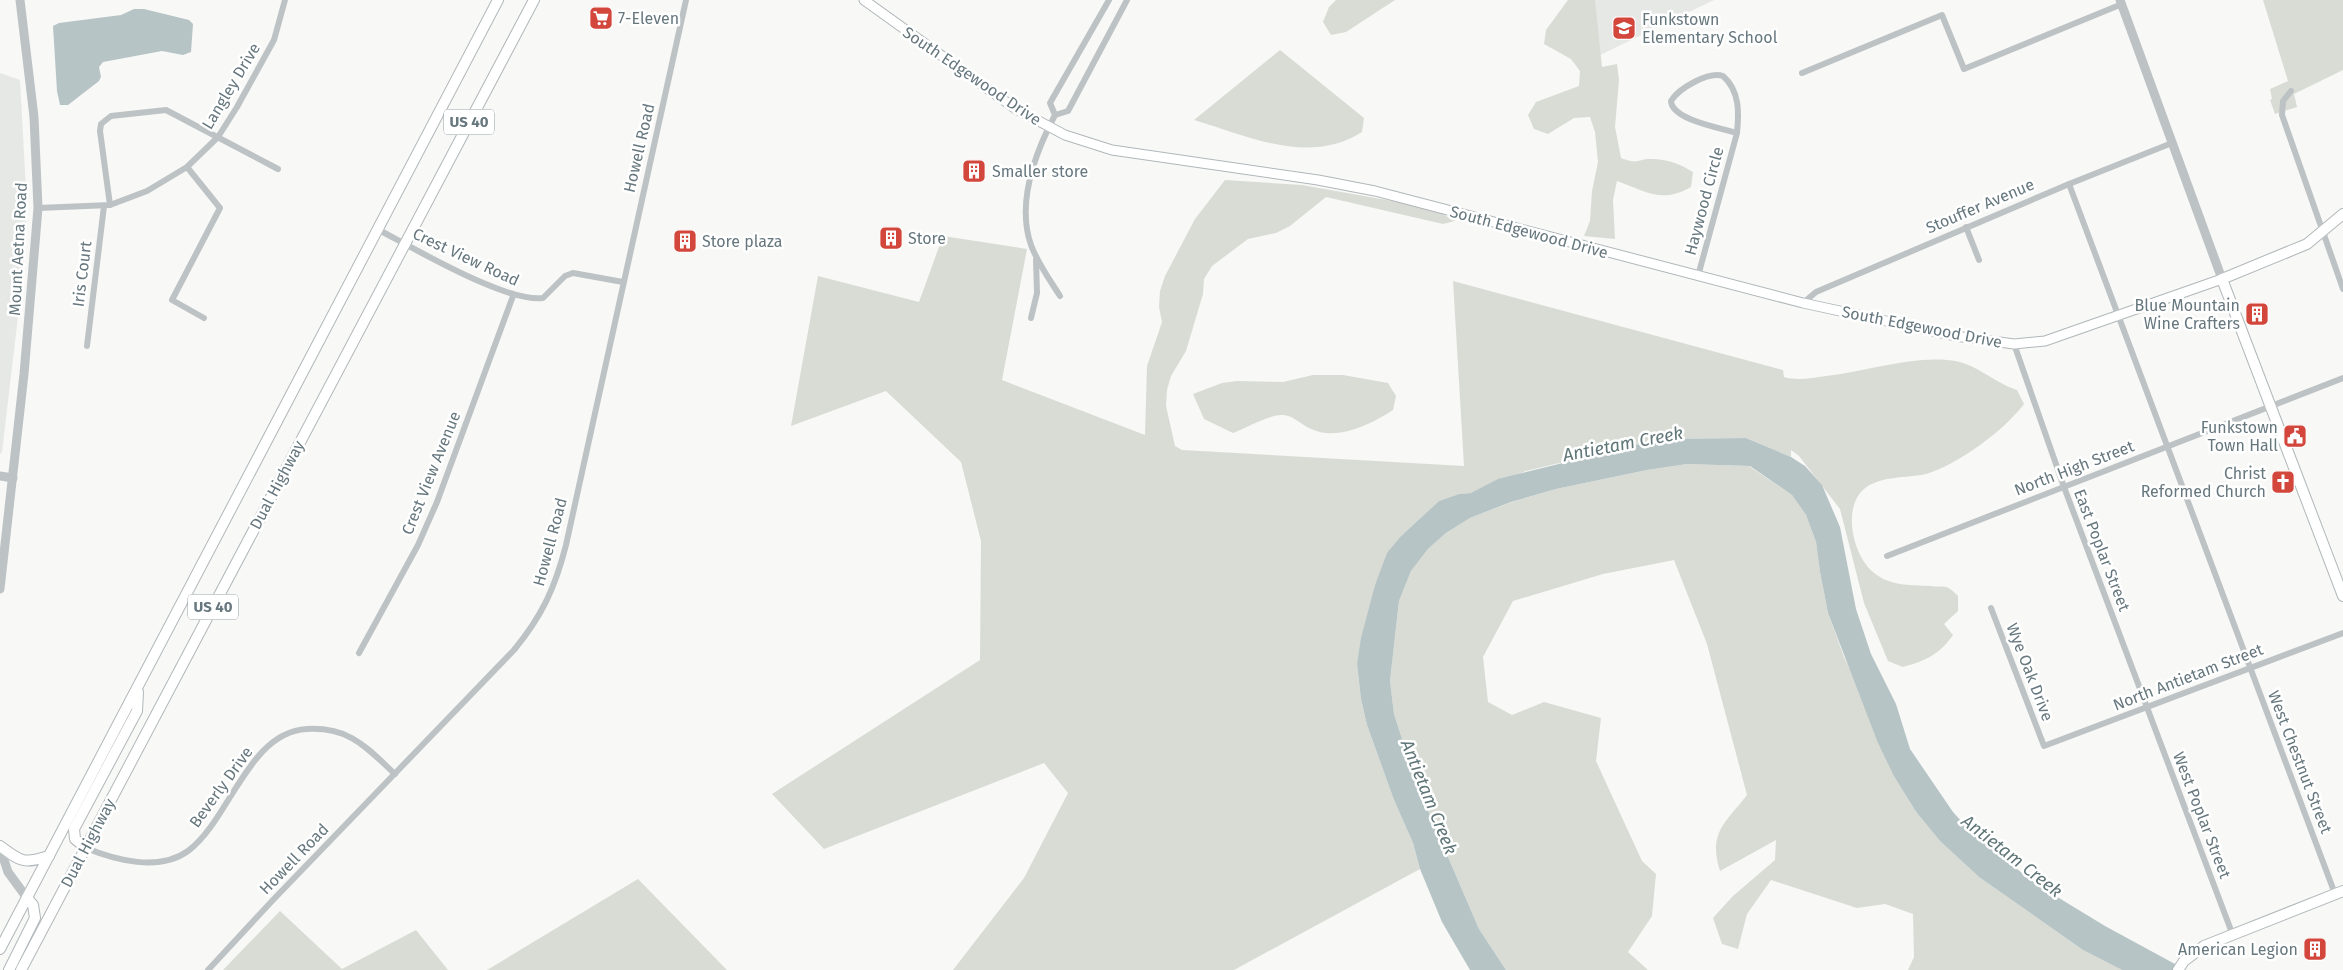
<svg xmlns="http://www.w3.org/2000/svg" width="2343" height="970" font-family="'Fira Sans',sans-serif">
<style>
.built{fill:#e6e8e6}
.green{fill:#d9dcd5}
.water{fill:#b6c4c6}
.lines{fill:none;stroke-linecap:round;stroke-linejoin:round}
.secondary-casing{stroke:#b0b7ba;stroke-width:11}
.primary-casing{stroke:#b1b7ba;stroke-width:12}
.minor{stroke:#bdc3c5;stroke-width:6}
.tertiary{stroke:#bdc3c5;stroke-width:9}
.secondary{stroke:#fff;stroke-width:9}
.primary{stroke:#fff;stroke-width:10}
.labels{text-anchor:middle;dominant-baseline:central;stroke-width:5;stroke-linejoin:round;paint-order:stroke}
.shield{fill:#fff;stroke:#94a0a5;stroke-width:1}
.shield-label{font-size:15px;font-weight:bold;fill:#66777e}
.poi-label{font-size:16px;fill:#66777e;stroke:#fff;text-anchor:start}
.street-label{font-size:16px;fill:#66777e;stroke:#fff}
.water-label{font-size:18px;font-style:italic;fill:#607678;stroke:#fff}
</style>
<rect width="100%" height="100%" fill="#f8f8f6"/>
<g class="built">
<path d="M 1591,0 L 1714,0 L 1596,57 Z"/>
<path d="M 0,73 L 20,80 L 27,209 L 23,274 L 2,452 L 0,454 Z"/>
</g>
<g class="green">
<path d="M 1336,0 L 1395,0 L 1346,32 L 1331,35 L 1323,22 L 1329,7 Z"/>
<path d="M 1568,0 L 1595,0 L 1602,67 L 1617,64 L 1619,80 L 1615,127 L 1621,158 C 1640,165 1635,159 1652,159 C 1667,159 1680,164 1693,172 L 1691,187 C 1662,204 1645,191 1617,181 L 1613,200 L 1615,239 L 1584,236 L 1590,221 L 1592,191 L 1598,162 L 1595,132 L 1590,117 L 1574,118 L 1548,134 L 1534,129 L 1528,115 L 1536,102 L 1579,86 L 1580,71 L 1571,59 L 1544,44 L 1546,30 Z"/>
<path d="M 2263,0 L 2343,0 L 2343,70 L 2294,94 L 2297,107 L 2275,114 L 2270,100 L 2272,99 L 2270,89 L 2288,81 Z"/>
<path d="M 1280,50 L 1364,118 L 1362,132 C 1308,166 1249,136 1194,120 Z"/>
<path d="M 1225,180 L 1302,185 L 1432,208 L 1455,221 L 1443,224 L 1326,197 L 1290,226 L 1276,233 L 1248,239 L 1212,266 L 1204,279 L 1203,294 L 1186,351 L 1171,376 L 1167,390 L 1166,406 L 1175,446 L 1182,450 L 1464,466 L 1453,281 L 1783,370 L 1784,377 C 1798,381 1811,378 1826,376 C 1865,372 1907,357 1947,360 C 1974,361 1992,382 2017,390 L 2024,404 C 2005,430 1957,465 1926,474 C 1907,478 1879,476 1864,489 C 1842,508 1853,555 1873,572 C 1889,586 1910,585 1931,586 C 1935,587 1942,586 1946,587 C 1950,588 1955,593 1958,596 L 1958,611 L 1944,624 L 1953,635 C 1940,654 1925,661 1903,667 L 1888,661 L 1864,603 L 1840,509 L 1799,456 L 1791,450 L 1791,457 L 1746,438 L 1660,439 L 1526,471 L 1471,493 L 1459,494 L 1439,501 L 1401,536 L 1375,585 L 1357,664 L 1361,699 L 1367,725 L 1394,800 L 1413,843 L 1420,869 L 1234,970 L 953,970 L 1024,878 L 1068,793 L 1044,763 L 824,849 L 772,794 L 980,660 L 981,541 L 961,462 L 886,391 L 791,426 L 818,276 L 919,302 L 943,236 L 1027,249 L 1002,380 L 1145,435 L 1147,366 L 1162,322 L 1159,307 L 1160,291 L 1165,276 L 1195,219 Z"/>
<path d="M 1313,375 L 1343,375 L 1388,383 L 1396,396 L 1393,410 C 1370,425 1335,442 1309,428 C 1299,423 1293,415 1281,415 C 1270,415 1245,428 1233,433 L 1204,419 L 1193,394 L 1222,383 L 1237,381 L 1283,382 Z"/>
<path d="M 1687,464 L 1749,466 L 1792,495 L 1806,515 L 1816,542 L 1820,572 L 1828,613 L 1844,657 L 1917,813 L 1940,841 L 1979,877 L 2083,950 L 2122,970 L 1908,970 L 1914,957 L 1913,914 L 1885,904 L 1857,908 L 1771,880 L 1747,914 L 1738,949 L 1722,944 L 1713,918 L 1733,896 L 1775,860 L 1776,840 L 1720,871 C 1708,833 1725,823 1747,795 L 1707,644 L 1674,560 L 1603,574 L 1513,601 L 1483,657 L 1488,702 L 1512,715 L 1544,702 L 1601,718 L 1596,761 L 1642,861 L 1656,874 L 1652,916 L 1628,952 L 1648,970 L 1506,970 L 1479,929 L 1417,785 L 1394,714 L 1390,681 L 1399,601 L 1411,571 L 1428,549 L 1446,533 L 1470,518 L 1512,502 L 1556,489 L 1647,470 Z"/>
<path d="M 638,879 L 727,970 L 487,970 Z"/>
<path d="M 280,911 L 342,969 L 416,930 L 448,970 L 223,970 Z"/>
</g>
<g class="water">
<path d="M 134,9 L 144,9 L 189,20 L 193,24 L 191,52 L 183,55 L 162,51 L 103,62 L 99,67 L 101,77 L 99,81 L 68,105 L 60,105 L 57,91 L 53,26 L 59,23 L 121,15 Z"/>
<path d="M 1746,438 L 1791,457 L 1805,466 L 1822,485 L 1840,527 L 1856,609 L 1871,654 L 1896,704 L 1910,749 L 1953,812 L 1972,833 L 2036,884 L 2105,926 L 2186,970 L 2122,970 L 2083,950 L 1979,877 L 1940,841 L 1917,813 L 1894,776 L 1878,743 L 1828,613 L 1820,572 L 1816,542 L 1806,515 L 1792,495 L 1750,466 L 1687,464 L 1647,470 L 1556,489 L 1511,502 L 1470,518 L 1446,533 L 1428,549 L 1411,571 L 1399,601 L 1390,681 L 1394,714 L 1417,785 L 1479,929 L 1506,970 L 1470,970 L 1442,922 L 1420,869 L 1413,843 L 1394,800 L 1367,725 L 1361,699 L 1357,664 L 1361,638 L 1375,585 L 1387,553 L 1401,536 L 1439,501 L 1459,494 L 1471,493 L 1498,479 L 1660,439 Z"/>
</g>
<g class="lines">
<g class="secondary-casing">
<path id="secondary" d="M 864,0 L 1016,109 L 1065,135 L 1112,150 L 1318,180 L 1375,191 L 1803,303 L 1955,336 L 2014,344 L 2045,341 L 2222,279"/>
</g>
<g class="primary-casing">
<g id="primary">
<path d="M 2343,214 L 2307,244 L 2222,279 L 2343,596"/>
<path d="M 0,846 C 21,862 24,864 49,856"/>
<path d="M 86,848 L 75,839 L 74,829 L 137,711 L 138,692"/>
<path d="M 0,949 L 498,0"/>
<path d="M 9,970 L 35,918 L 33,905 L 27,898"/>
<path d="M 21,970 L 534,0"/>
<path d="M 2178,970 L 2184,961 L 2204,946 L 2343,891"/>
</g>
</g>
<g class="minor">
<path d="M 1802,73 L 1942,15 L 1964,69 L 2122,4"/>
<path d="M 2291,91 L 2283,101 L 2282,115 L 2343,289"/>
<path d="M 1055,115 L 1068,111 L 1127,0"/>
<path d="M 187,167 L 220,208 L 172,300 L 204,318"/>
<path d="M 2069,184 C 2159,420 2245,658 2335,894"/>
<path d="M 110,205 L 100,131 L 101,124 L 111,116 L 166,110 L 278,169"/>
<path d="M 38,208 L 110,205 L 147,191 L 187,167 L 218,137 L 237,107 L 274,40 L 285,0"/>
<path d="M 1966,227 L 1979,260"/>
<path d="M 379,230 C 415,249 507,303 543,298 L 565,276 L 573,273 L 623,282"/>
<path d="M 1698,276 L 1737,133 C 1721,128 1672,120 1671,101 C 1679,88 1709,71 1723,76 C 1740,91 1739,113 1737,133"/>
<path d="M 1060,296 C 1050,280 1038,264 1031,245 C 1016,202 1035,153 1055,115 L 1050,103 L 1109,0"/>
<path d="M 1803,303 L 1816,292 L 2069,184 L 2172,143"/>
<path d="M 1031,318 L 1037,293 L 1036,260"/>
<path d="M 2014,344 L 2064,487 L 2232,933"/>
<path d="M 87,346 L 104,206"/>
<path d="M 1887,556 L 2343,378"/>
<path d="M 1991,608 L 2044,746 L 2343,633"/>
<path d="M 359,653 L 418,545 L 437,502 L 513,296"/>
<path d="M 86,848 C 115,860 159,872 188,851 C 230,820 248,732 307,729 C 350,727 366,747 395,774"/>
<path d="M 208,970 L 272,901 L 514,650 C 542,616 555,588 566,545 L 686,0"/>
</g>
<g class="tertiary">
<path d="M 2120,0 L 2222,279"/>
<path d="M 0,476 L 13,478"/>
<path d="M 0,589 L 24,374 L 38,208 L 34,117 L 20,0"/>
<path d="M 0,848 L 8,872 L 27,898"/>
</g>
<use href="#secondary" class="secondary"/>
<use href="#primary" class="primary"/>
</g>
<defs>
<g id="supermarket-square" transform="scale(1.25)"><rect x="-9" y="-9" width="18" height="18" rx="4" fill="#d2463b" stroke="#fff"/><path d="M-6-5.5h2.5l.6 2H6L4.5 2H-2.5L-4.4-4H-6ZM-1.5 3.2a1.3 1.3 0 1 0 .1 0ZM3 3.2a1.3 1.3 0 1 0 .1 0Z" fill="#fff"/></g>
<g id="school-square" transform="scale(1.25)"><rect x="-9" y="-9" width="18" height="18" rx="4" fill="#d2463b" stroke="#fff"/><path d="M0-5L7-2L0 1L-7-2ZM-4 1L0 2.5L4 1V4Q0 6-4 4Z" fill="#fff"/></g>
<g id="building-square" transform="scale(1.25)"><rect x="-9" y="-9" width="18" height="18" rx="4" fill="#d2463b" stroke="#fff"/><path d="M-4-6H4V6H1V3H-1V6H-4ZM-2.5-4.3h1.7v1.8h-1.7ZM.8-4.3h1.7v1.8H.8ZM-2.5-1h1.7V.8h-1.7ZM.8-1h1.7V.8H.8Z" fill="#fff"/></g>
<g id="civic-square" transform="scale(1.25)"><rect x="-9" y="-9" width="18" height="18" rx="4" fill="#d2463b" stroke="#fff"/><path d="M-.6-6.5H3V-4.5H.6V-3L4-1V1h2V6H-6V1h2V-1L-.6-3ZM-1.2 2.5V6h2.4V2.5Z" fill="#fff"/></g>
<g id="church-square" transform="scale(1.25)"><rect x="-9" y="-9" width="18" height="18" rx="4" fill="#d2463b" stroke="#fff"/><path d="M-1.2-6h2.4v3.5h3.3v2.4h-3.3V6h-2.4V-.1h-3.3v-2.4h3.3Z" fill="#fff"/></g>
</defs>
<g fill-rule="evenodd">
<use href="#supermarket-square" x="601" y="18"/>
<use href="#school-square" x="1624" y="28"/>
<use href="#building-square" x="974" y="171"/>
<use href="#building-square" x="891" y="238"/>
<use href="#building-square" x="685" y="241"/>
<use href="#building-square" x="2257" y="314"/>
<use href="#civic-square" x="2295" y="436"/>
<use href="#church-square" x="2283" y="482"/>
<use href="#building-square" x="2315" y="949"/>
</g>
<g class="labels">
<g class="shield">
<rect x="444" y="109.5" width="50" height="25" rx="4"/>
<rect x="188" y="594.5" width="50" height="25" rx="4"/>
</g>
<g class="shield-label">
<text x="469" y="122">US 40</text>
<text x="213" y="607">US 40</text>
</g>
<g class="poi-label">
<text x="618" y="18">7-Eleven</text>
<text x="1642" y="19">Funkstown<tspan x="1642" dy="18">Elementary School</tspan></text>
<text x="992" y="171">Smaller store</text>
<text x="908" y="238">Store</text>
<text x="702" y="241">Store plaza</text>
<text x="2240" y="305" text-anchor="end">Blue Mountain<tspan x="2240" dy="18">Wine Crafters</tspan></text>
<text x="2278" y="427" text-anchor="end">Funkstown<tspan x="2278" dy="18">Town Hall</tspan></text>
<text x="2266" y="473" text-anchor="end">Christ<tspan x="2266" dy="18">Reformed Church</tspan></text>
<text x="2298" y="949" text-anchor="end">American Legion</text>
</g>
<g class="street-label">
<text transform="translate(972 76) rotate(34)">South Edgewood Drive</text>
<text transform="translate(231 86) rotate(-59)">Langley Drive</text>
<text transform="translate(639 148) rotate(-77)">Howell Road</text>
<text transform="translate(1704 201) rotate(-75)">Haywood Circle</text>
<text transform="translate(1980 206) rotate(-23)">Stouffer Avenue</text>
<text transform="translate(1529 232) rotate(15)">South Edgewood Drive</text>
<text transform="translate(18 249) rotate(-87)">Mount Aetna Road</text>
<text transform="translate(466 257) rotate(25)">Crest View Road</text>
<text transform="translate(82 274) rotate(-83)">Iris Court</text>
<text transform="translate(1922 327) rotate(11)">South Edgewood Drive</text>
<text transform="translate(2074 468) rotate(-21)">North High Street</text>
<text transform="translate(431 473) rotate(-68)">Crest View Avenue</text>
<text transform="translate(277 485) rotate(-62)">Dual Highway</text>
<text transform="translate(550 542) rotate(-75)">Howell Road</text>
<text transform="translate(2102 550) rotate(69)">East Poplar Street</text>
<text transform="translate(2030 672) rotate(69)">Wye Oak Drive</text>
<text transform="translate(2188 677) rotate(-21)">North Antietam Street</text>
<text transform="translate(2300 762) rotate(69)">West Chestnut Street</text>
<text transform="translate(221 787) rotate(-54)">Beverly Drive</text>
<text transform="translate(2202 815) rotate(69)">West Poplar Street</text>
<text transform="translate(88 843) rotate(-62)">Dual Highway</text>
<text transform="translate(294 859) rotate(-46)">Howell Road</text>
</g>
<g class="water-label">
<text transform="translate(1623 444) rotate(-11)">Antietam Creek</text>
<text transform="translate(1429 797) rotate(68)">Antietam Creek</text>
<text transform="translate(2012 856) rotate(38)">Antietam Creek</text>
</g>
</g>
</svg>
